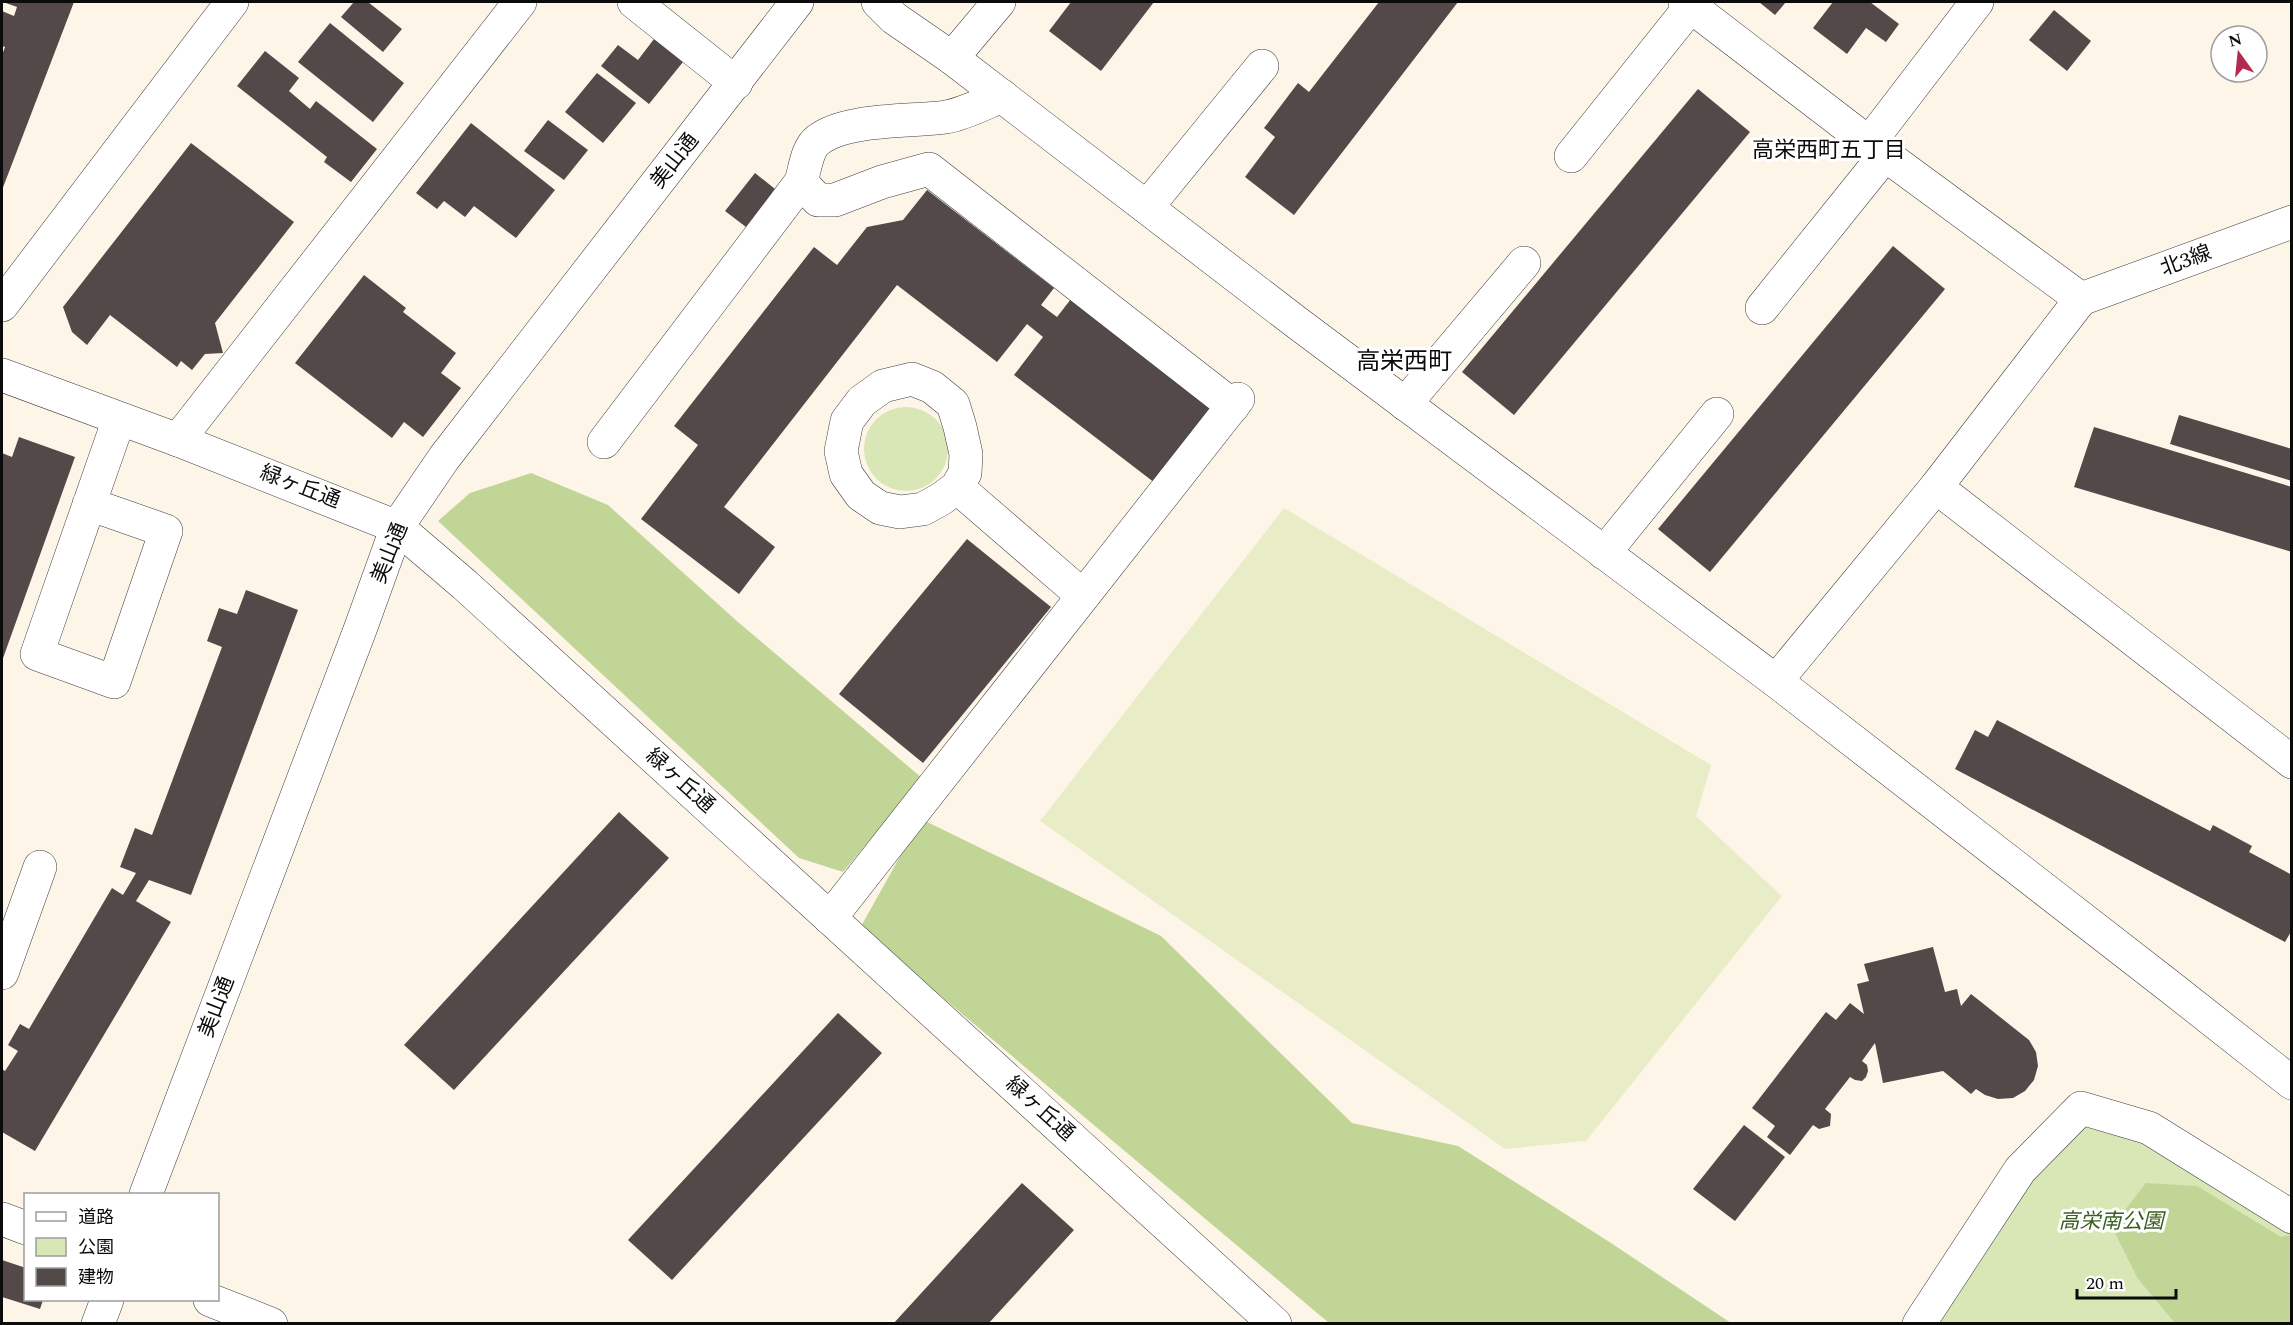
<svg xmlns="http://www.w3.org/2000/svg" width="2293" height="1325" font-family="Spectral,'Noto Sans JP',serif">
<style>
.green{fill:#d9e6b6}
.forest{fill:#c1d696}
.pitch{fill:#e9edc7}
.building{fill:#534948}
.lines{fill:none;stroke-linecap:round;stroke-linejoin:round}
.minor-casing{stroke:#3e3e3e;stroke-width:34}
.minor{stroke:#fff;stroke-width:33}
.labels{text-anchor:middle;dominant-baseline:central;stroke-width:6;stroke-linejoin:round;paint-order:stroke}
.street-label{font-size:21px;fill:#0b0b0b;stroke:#fff}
.park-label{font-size:21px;font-style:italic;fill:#3a5e1f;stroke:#fff}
.neighbourhood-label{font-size:22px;fill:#0b0b0b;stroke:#fff}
.quarter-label{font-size:24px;fill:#0b0b0b;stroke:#fff}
</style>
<rect width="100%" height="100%" fill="#fef5e9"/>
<g class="green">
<circle cx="906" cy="449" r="42"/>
<path d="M 2081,1108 L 2291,1217 L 2291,1323 L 1919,1324 Z"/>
</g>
<g class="forest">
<path d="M 531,473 L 608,505 L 738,622 L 922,778 L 843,872 L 799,858 L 438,521 L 470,493 Z"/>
<path d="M 921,819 L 1161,936 L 1352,1123 L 1458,1146 L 1611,1243 L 1731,1323 L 1329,1323 L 860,928 Z"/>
<path d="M 2146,1183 L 2197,1186 L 2281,1237 L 2291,1235 L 2291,1323 L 2175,1323 L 2138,1279 L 2112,1227 Z"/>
</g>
<path class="pitch" d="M 1284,508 L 1711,765 L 1696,816 L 1782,896 L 1586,1141 L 1505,1149 L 1040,821 Z"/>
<g class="building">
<path d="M 3,2 L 74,2 L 2,190 L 2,55 L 5,47 L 2,46 L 2,11 L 14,16 L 17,7 Z"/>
<path d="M 354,2 L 368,2 L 402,29 L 383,52 L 341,17 Z"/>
<path d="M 1071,2 L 1154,2 L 1101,71 L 1049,31 Z"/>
<path d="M 1379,2 L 1458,2 L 1294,215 L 1245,177 L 1275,137 L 1264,128 L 1298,83 L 1309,92 Z"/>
<path d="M 1759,2 L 1786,2 L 1775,15 Z"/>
<path d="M 1833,2 L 1870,2 L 1899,24 L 1886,42 L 1866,28 L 1847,54 L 1813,28 Z"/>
<path d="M 2054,10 L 2091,41 L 2067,71 L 2029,40 Z"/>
<path d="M 330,23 L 404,83 L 373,122 L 298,62 Z"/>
<path d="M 654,39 L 683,62 L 649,104 L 601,66 L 618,45 L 638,60 Z"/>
<path d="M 265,51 L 299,78 L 289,91 L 310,109 L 316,101 L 377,149 L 351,182 L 324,162 L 327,157 L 237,86 Z"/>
<path d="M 597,73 L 636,103 L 603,143 L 565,112 Z"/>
<path d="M 1698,89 L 1750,132 L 1514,415 L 1462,372 Z"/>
<path d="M 548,120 L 588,150 L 564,180 L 524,151 Z"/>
<path d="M 471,123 L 555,190 L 516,238 L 474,206 L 465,217 L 444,201 L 437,209 L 416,193 Z"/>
<path d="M 191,143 L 294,222 L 215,323 L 223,353 L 205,354 L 192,370 L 181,361 L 177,367 L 110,315 L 87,345 L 72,332 L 63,307 Z"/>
<path d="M 755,173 L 775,189 L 746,227 L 725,211 Z"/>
<path d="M 927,190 L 1054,288 L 1041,305 L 1057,317 L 1071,299 L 1212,409 L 1155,483 L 1014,375 L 1043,337 L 1027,324 L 997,362 L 897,285 L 724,507 L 775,547 L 739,594 L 641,519 L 698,445 L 674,426 L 814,247 L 837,265 L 867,227 L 903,220 Z"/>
<path d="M 1893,246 L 1945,289 L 1710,572 L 1658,529 Z"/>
<path d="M 364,275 L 406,308 L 403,312 L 456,353 L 441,373 L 461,388 L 423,437 L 404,422 L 392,438 L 295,363 Z"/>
<path d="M 2179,415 L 2292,449 L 2292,481 L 2170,444 Z"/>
<path d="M 2094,427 L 2292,487 L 2292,552 L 2074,487 Z"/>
<path d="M 19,437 L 75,457 L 2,661 L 2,453 L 12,457 Z"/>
<path d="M 967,539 L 1051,607 L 923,763 L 839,694 Z"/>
<path d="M 246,590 L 298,610 L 191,895 L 149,880 L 136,901 L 171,922 L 35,1151 L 2,1132 L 2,1069 L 5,1071 L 18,1051 L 8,1045 L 20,1024 L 29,1029 L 112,888 L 123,895 L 136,873 L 120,867 L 135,828 L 152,835 L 222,647 L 207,641 L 219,608 L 237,614 Z"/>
<path d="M 1997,720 L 2210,831 L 2213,825 L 2252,846 L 2249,852 L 2292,875 L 2292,930 L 2285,942 L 1955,769 L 1975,730 L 1988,737 Z"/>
<path d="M 619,812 L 669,858 L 454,1090 L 404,1045 Z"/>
<path d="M 1933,947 L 1945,992 L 1957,989 L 1961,1006 L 1971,994 L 2029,1040 L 2036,1052 L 2038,1066 L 2034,1080 L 2025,1091 L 2013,1098 L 1998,1099 L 1985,1095 L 1976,1089 L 1971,1094 L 1943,1071 L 1883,1083 L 1875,1043 L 1862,1061 L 1867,1065 L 1868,1071 L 1866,1077 L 1862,1081 L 1855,1080 L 1850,1077 L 1825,1109 L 1831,1114 L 1830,1126 L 1819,1129 L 1813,1125 L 1790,1155 L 1767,1137 L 1775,1126 L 1752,1108 L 1826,1012 L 1836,1020 L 1850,1003 L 1864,1014 L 1857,984 L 1869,981 L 1864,964 Z"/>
<path d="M 838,1013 L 882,1053 L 672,1280 L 628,1240 Z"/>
<path d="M 1744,1125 L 1785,1157 L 1735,1221 L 1693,1189 Z"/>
<path d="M 1022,1183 L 1074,1230 L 988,1324 L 893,1324 Z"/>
<path d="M 2,1260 L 26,1268 L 26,1300 L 43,1300 L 40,1309 L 2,1297 Z"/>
</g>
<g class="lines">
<g class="minor-casing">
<g id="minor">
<path d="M 634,2 L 736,83"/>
<path d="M 878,2 L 894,18 L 952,58 L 1296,322 L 1776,681 L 2169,986 L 2292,1083"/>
<path d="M 1685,2 L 1869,143 L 2081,299"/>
<path d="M 952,58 L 999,2"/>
<path d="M 1869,143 L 1977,2"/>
<path d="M 1571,156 L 1691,6"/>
<path d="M 801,182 L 818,200 L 835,200 L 882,182 L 929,169 L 1233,406"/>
<path d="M 1147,207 L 1262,66"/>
<path d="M 2081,299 L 2292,222"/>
<path d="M 2,305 L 232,2"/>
<path d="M 1762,308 L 1885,155"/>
<path d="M 2,375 L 178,440 L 397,527 L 465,585 L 1275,1324"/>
<path d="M 1405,404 L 1524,263"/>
<path d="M 178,440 L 520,2"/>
<path d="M 604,442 L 801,182 C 805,169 807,148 818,140 C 846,118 911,122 946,117 C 964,114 985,103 1002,96"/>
<path d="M 957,487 L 965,473 L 966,454 L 960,427 L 953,404 L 932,387 L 912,379 L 883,386 L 862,401 L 847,421 L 841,451 L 846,474 L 861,495 L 880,508 L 900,512 L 923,509 L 941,499 L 957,487 L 1083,596"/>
<path d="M 1936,487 L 2292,762"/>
<path d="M 89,504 L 166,531 L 114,682 L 37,654 L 119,419"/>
<path d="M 1604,553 L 1717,414"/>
<path d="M 1776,681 L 1936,487 L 2081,299"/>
<path d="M 830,918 L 1238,399"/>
<path d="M 2,973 L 40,867"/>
<path d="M 146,1194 L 361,627 L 397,527 L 444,458 L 797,2"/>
<path d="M 2,1219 L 26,1228"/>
<path d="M 210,1300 L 271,1324"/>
<path d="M 98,1324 L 107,1300"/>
<path d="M 1919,1324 L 2020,1170 L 2081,1108 L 2149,1128 L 2292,1217"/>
</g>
</g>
<use href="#minor" class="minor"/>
</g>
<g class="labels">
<g class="street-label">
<text transform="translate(675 161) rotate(-52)">美山通</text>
<text transform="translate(2186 261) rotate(-20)">北3線</text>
<text transform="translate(300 487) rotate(21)">緑ヶ丘通</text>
<text transform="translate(390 553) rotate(-68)">美山通</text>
<text transform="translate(680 781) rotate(42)">緑ヶ丘通</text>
<text transform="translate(217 1007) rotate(-69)">美山通</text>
<text transform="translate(1040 1109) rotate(42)">緑ヶ丘通</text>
</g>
<g class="park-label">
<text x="2111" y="1222">高栄南公園</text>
</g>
<g class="neighbourhood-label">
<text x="1829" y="150">高栄西町五丁目</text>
</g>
<g class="quarter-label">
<text x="1404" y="362">高栄西町</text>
</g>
</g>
<rect width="2293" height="1325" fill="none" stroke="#0b0b0b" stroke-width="6"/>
<rect x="24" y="1193" width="195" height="108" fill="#ffffff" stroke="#9d9d9d" stroke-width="1.5"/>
<rect x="36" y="1212" width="30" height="9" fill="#ffffff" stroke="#9d9d9d" stroke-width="1.5"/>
<text x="78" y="1223" font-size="18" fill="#0b0b0b">道路</text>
<rect x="36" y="1238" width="30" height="18" fill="#d9e6b6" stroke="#9d9d9d" stroke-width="1.5"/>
<text x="78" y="1253" font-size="18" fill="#0b0b0b">公園</text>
<rect x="36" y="1268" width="30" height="18" fill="#534948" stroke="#9d9d9d" stroke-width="1.5"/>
<text x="78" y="1283" font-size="18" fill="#0b0b0b">建物</text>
<g transform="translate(2239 54) rotate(345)"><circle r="28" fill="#ffffff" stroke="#9d9d9d" stroke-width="1.5"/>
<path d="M0-4.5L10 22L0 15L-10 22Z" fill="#b32a50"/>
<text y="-9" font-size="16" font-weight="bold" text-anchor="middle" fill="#0b0b0b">N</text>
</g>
<path d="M2077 1289v9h99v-9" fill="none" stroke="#0b0b0b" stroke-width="3"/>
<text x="2086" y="1289" font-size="18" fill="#0b0b0b" stroke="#ffffff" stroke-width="4.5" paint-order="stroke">20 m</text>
</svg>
